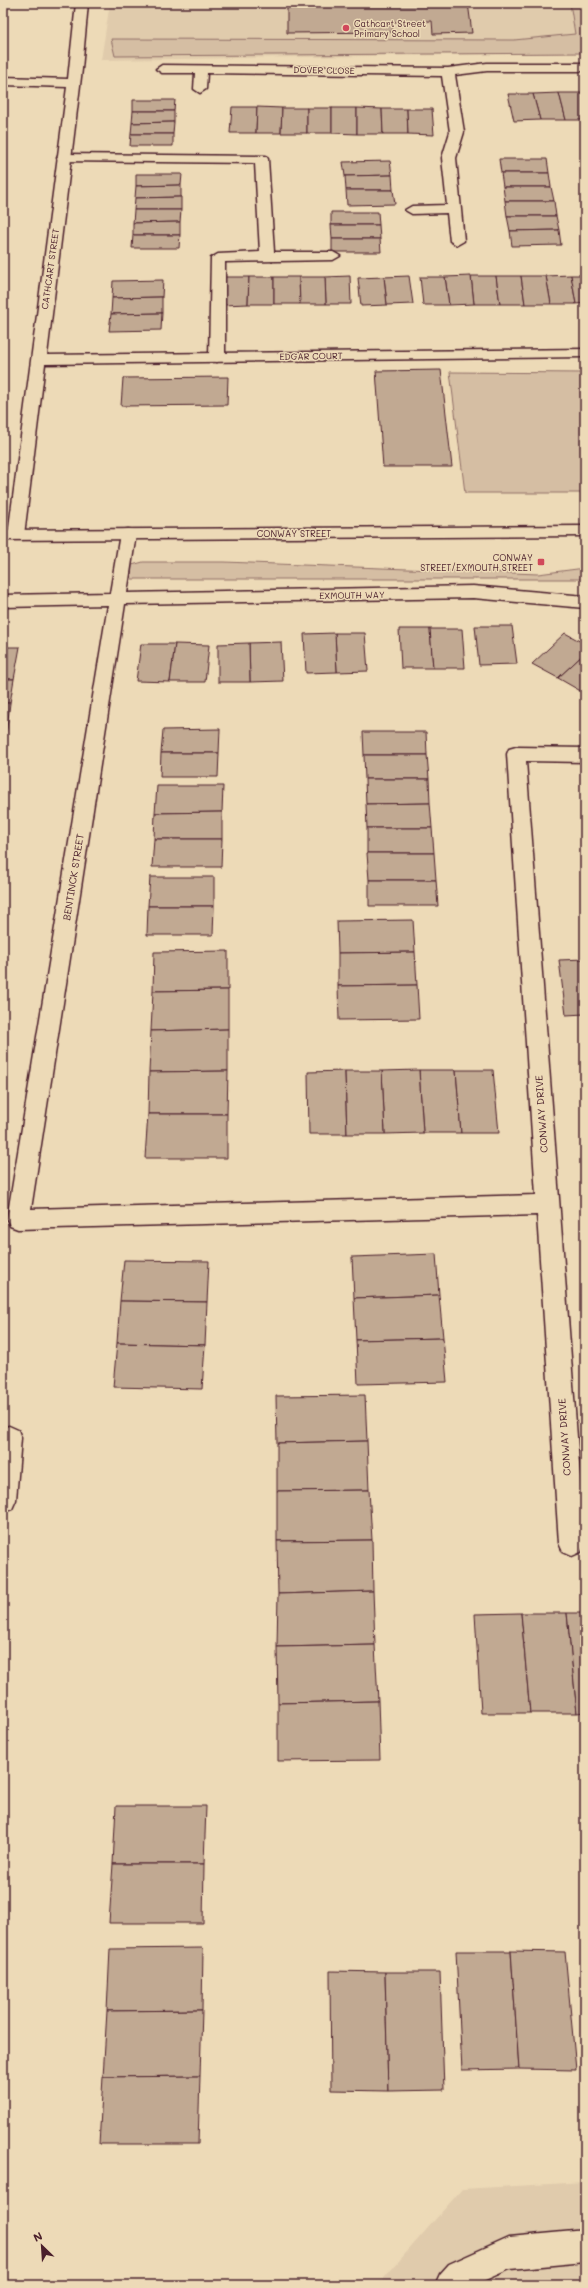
<svg xmlns="http://www.w3.org/2000/svg" width="588" height="2288" font-family="Mali,sans-serif">
<style>
.built{fill:#e0cbac}
.green{fill:#d5bea3;stroke:#906e67}
.building{fill:#c1a992;stroke:#4a1f2b}
.lines{fill:none;stroke-linecap:round;stroke-linejoin:round}
.lane-casing{stroke:#4a1f2b;stroke-width:3}
.street-casing{stroke:#4a1f2b;stroke-width:3}
.primary-casing{stroke:#4a1f2b;stroke-width:3}
.lane{fill:#eddab7;fill-rule:evenodd}
.street{fill:#eddab7;fill-rule:evenodd}
.primary{fill:#eddab7;fill-rule:evenodd}
.poi-dot{fill:#d1495b;stroke:#eddab7;stroke-width:1.5}
.labels{text-anchor:middle;dominant-baseline:central;stroke-width:3;stroke-linejoin:round;paint-order:stroke}
.far-poi-label{font-size:9px;fill:#4a1f2b;stroke:#eddab7;text-anchor:start}
.far-street-label{font-size:9px;fill:#4a1f2b;stroke:#eddab7}
.street-label{font-size:10px;fill:#4a1f2b;stroke:#eddab7}
</style>
<rect width="100%" height="100%" fill="#eddab7"/>
<filter id="ink" filterUnits="userSpaceOnUse"><feTurbulence type="fractalNoise" baseFrequency=".025" numOctaves="2"/><feDisplacementMap in="SourceGraphic" scale="8" xChannelSelector="R" yChannelSelector="G"/><feConvolveMatrix kernelMatrix="1 2 1 2 8 2 1 2 1" color-interpolation-filters="sRGB"/></filter>
<g filter="url(#ink)">
<g class="built">
<path d="M 110,3 L 585,3 L 585,53 L 101,60 Z"/>
<path d="M 585,2182 L 585,2285 L 378,2285 L 462,2189 Z"/>
</g>
<g class="green">
<path d="M 570,3 L 585,3 L 585,53 L 115,56 L 111,39 L 514,40 L 575,34 Z"/>
<path d="M 450,372 L 585,373 L 585,493 L 465,493 Z"/>
<path d="M 143,562 L 224,562 L 538,574 L 585,568 L 585,579 L 131,579 L 132,565 Z"/>
</g>
<g class="building">
<path d="M 287,3 L 320,3 L 320,6 L 354,6 L 354,3 L 468,3 L 472,33 L 433,34 L 432,21 L 392,22 L 393,32 L 287,33 Z"/>
<path d="M 559,93 L 566,120 L 540,120 L 533,94 Z"/>
<path d="M 559,93 L 585,93 L 585,120 L 566,120 Z"/>
<path d="M 508,94 L 533,94 L 540,120 L 514,121 Z"/>
<path d="M 133,100 L 175,100 L 174,111 L 133,111 Z"/>
<path d="M 232,107 L 257,107 L 256,133 L 230,133 Z"/>
<path d="M 257,107 L 282,108 L 281,133 L 256,133 Z"/>
<path d="M 282,108 L 307,108 L 307,133 L 281,133 Z"/>
<rect x="307" y="108" width="25" height="25"/>
<path d="M 332,108 L 357,108 L 357,134 L 332,133 Z"/>
<path d="M 357,108 L 382,109 L 383,134 L 357,134 Z"/>
<path d="M 382,109 L 407,109 L 408,134 L 383,134 Z"/>
<path d="M 407,109 L 432,109 L 434,135 L 408,134 Z"/>
<path d="M 133,111 L 174,111 L 174,122 L 132,123 Z"/>
<path d="M 174,122 L 173,134 L 131,134 L 132,123 Z"/>
<path d="M 131,134 L 173,134 L 173,146 L 130,146 Z"/>
<path d="M 499,159 L 547,159 L 549,173 L 501,173 Z"/>
<path d="M 390,161 L 392,175 L 345,176 L 343,162 Z"/>
<path d="M 501,173 L 549,173 L 551,187 L 503,187 Z"/>
<path d="M 136,174 L 182,174 L 181,185 L 136,186 Z"/>
<path d="M 392,175 L 393,190 L 346,190 L 345,176 Z"/>
<path d="M 181,185 L 181,197 L 135,198 L 136,186 Z"/>
<path d="M 503,187 L 551,187 L 554,201 L 505,201 Z"/>
<path d="M 346,190 L 393,190 L 395,204 L 347,205 Z"/>
<path d="M 181,197 L 181,210 L 134,210 L 135,198 Z"/>
<path d="M 505,201 L 554,201 L 556,216 L 507,216 Z"/>
<path d="M 134,210 L 181,210 L 180,222 L 133,223 Z"/>
<path d="M 331,212 L 378,212 L 379,225 L 331,225 Z"/>
<path d="M 507,216 L 556,216 L 559,230 L 510,231 Z"/>
<path d="M 180,222 L 180,235 L 133,235 L 133,223 Z"/>
<path d="M 331,225 L 379,225 L 380,239 L 332,239 Z"/>
<path d="M 559,230 L 561,245 L 512,246 L 510,231 Z"/>
<path d="M 133,235 L 180,235 L 179,248 L 132,248 Z"/>
<path d="M 332,239 L 380,239 L 381,252 L 332,252 Z"/>
<path d="M 571,275 L 576,304 L 551,304 L 546,276 Z"/>
<path d="M 571,275 L 585,275 L 585,303 L 576,304 Z"/>
<path d="M 350,276 L 351,304 L 326,304 L 325,277 Z"/>
<path d="M 409,276 L 413,304 L 387,305 L 384,277 Z"/>
<path d="M 471,276 L 496,276 L 500,304 L 474,304 Z"/>
<path d="M 471,276 L 474,304 L 449,305 L 445,277 Z"/>
<path d="M 496,276 L 521,276 L 525,304 L 500,304 Z"/>
<path d="M 521,276 L 546,276 L 551,304 L 525,304 Z"/>
<path d="M 223,277 L 249,277 L 248,304 L 223,305 Z"/>
<path d="M 249,277 L 274,277 L 274,304 L 248,304 Z"/>
<path d="M 274,277 L 299,277 L 300,304 L 274,304 Z"/>
<path d="M 299,277 L 325,277 L 326,304 L 300,304 Z"/>
<path d="M 384,277 L 387,305 L 361,306 L 358,278 Z"/>
<path d="M 420,277 L 445,277 L 449,305 L 423,305 Z"/>
<path d="M 163,280 L 162,297 L 112,298 L 113,281 Z"/>
<path d="M 162,297 L 162,313 L 111,314 L 112,298 Z"/>
<path d="M 162,313 L 161,330 L 109,331 L 111,314 Z"/>
<path d="M 441,370 L 452,467 L 383,467 L 376,371 Z"/>
<path d="M 228,377 L 227,405 L 121,406 L 123,378 Z"/>
<path d="M 475,626 L 512,626 L 517,664 L 479,665 Z"/>
<path d="M 399,629 L 430,629 L 433,668 L 401,668 Z"/>
<path d="M 430,629 L 462,629 L 465,668 L 433,668 Z"/>
<path d="M 335,633 L 365,633 L 368,671 L 337,672 Z"/>
<path d="M 335,633 L 337,672 L 306,673 L 304,634 Z"/>
<path d="M 565,633 L 585,644 L 585,653 L 558,678 L 532,664 Z"/>
<path d="M 281,642 L 283,681 L 250,682 L 249,643 Z"/>
<path d="M 249,643 L 250,682 L 218,682 L 218,644 Z"/>
<path d="M 141,644 L 175,644 L 170,682 L 136,681 Z"/>
<path d="M 175,644 L 209,645 L 205,682 L 170,682 Z"/>
<path d="M 3,647 L 20,647 L 14,679 L 3,679 Z"/>
<path d="M 585,653 L 585,692 L 584,693 L 558,678 Z"/>
<path d="M 3,679 L 14,679 L 10,703 L 3,703 Z"/>
<path d="M 3,703 L 10,703 L 7,728 L 3,728 Z"/>
<path d="M 3,728 L 7,728 L 3,752 Z"/>
<path d="M 220,729 L 219,753 L 161,753 L 163,730 Z"/>
<path d="M 363,732 L 426,732 L 427,755 L 364,755 Z"/>
<path d="M 161,753 L 219,753 L 218,777 L 160,777 Z"/>
<path d="M 364,755 L 427,755 L 429,779 L 365,779 Z"/>
<path d="M 365,779 L 429,779 L 430,803 L 366,804 Z"/>
<path d="M 157,786 L 223,786 L 222,812 L 155,813 Z"/>
<path d="M 430,803 L 432,828 L 367,828 L 366,804 Z"/>
<path d="M 222,812 L 222,839 L 154,839 L 155,813 Z"/>
<path d="M 367,828 L 432,828 L 434,853 L 367,853 Z"/>
<path d="M 154,839 L 222,839 L 221,867 L 152,867 Z"/>
<path d="M 367,853 L 434,853 L 436,880 L 369,880 Z"/>
<path d="M 150,877 L 214,877 L 214,906 L 148,906 Z"/>
<path d="M 369,880 L 436,880 L 438,906 L 369,906 Z"/>
<path d="M 148,906 L 214,906 L 213,935 L 147,935 Z"/>
<path d="M 413,920 L 415,952 L 338,953 L 337,921 Z"/>
<path d="M 228,951 L 228,990 L 153,991 L 154,952 Z"/>
<path d="M 415,952 L 417,985 L 338,986 L 338,953 Z"/>
<path d="M 585,959 L 585,1014 L 566,1015 L 559,960 Z"/>
<path d="M 417,985 L 419,1019 L 339,1020 L 338,986 Z"/>
<path d="M 228,990 L 228,1029 L 151,1031 L 153,991 Z"/>
<path d="M 228,1029 L 228,1071 L 149,1072 L 151,1031 Z"/>
<path d="M 419,1070 L 456,1070 L 461,1133 L 423,1133 Z"/>
<path d="M 419,1070 L 423,1133 L 385,1134 L 382,1071 Z"/>
<path d="M 456,1070 L 493,1070 L 499,1133 L 461,1133 Z"/>
<path d="M 228,1071 L 227,1114 L 148,1114 L 149,1072 Z"/>
<path d="M 345,1071 L 347,1134 L 309,1134 L 308,1072 Z"/>
<path d="M 345,1071 L 382,1071 L 385,1134 L 347,1134 Z"/>
<path d="M 148,1114 L 227,1114 L 227,1158 L 145,1158 Z"/>
<path d="M 436,1254 L 439,1295 L 354,1298 L 352,1257 Z"/>
<path d="M 124,1260 L 209,1261 L 207,1302 L 120,1301 Z"/>
<path d="M 439,1295 L 443,1338 L 356,1340 L 354,1298 Z"/>
<path d="M 120,1301 L 207,1302 L 205,1345 L 117,1343 Z"/>
<path d="M 443,1338 L 447,1382 L 358,1384 L 356,1340 Z"/>
<path d="M 117,1343 L 205,1345 L 202,1389 L 113,1387 Z"/>
<path d="M 365,1395 L 367,1441 L 277,1443 L 276,1396 Z"/>
<path d="M 367,1441 L 369,1490 L 277,1491 L 277,1443 Z"/>
<path d="M 369,1490 L 372,1540 L 277,1541 L 277,1491 Z"/>
<path d="M 372,1540 L 373,1591 L 278,1594 L 277,1541 Z"/>
<path d="M 373,1591 L 375,1645 L 277,1647 L 278,1594 Z"/>
<path d="M 521,1613 L 530,1713 L 481,1713 L 475,1614 Z"/>
<path d="M 521,1613 L 567,1613 L 577,1713 L 530,1713 Z"/>
<path d="M 567,1613 L 585,1613 L 585,1712 L 577,1713 Z"/>
<path d="M 375,1645 L 378,1701 L 278,1703 L 277,1647 Z"/>
<path d="M 378,1701 L 380,1760 L 278,1761 L 278,1703 Z"/>
<path d="M 116,1806 L 206,1806 L 204,1864 L 113,1864 Z"/>
<path d="M 113,1864 L 204,1864 L 203,1923 L 109,1923 Z"/>
<path d="M 203,1948 L 202,2010 L 107,2011 L 110,1949 Z"/>
<path d="M 456,1951 L 511,1951 L 519,2069 L 462,2070 Z"/>
<path d="M 511,1951 L 565,1952 L 576,2070 L 519,2069 Z"/>
<path d="M 330,1971 L 385,1972 L 388,2091 L 331,2090 Z"/>
<path d="M 385,1972 L 440,1972 L 444,2090 L 388,2091 Z"/>
<path d="M 202,2010 L 200,2076 L 103,2077 L 107,2011 Z"/>
<path d="M 200,2076 L 198,2144 L 99,2144 L 103,2077 Z"/>
</g>
<g class="lines">
<g class="lane-casing">
<path id="lane" d="M 64,154 L 266,156 L 268,159 L 274,252 L 333,252 L 340,256 L 333,260 L 225,262 L 225,357 L 217,362 L 212,360 L 209,357 L 211,258 L 218,254 L 260,252 L 255,163 L 59,161 L 57,158 L 59,155 Z"/>
</g>
<g class="street-casing">
<g id="street">
<path d="M 76,3 L 88,3 L 82,69 L 47,355 L 585,349 L 585,357 L 45,364 L 24,535 L 22,539 L 10,539 L 8,535 L 67,87 L 3,85 L 3,77 L 68,79 Z"/>
<path d="M 487,63 L 585,63 L 585,71 L 487,71 L 455,75 L 464,132 L 456,158 L 464,241 L 457,245 L 450,241 L 447,213 L 412,214 L 405,210 L 412,206 L 447,205 L 442,158 L 450,132 L 442,76 L 207,73 L 206,89 L 200,93 L 194,89 L 195,73 L 162,73 L 156,69 L 162,65 L 448,68 Z"/>
<path d="M 128,529 L 134,530 L 136,534 L 127,593 L 473,586 L 585,596 L 585,608 L 473,598 L 125,604 L 31,1209 L 536,1195 L 507,754 L 509,749 L 516,747 L 585,748 L 585,762 L 526,761 L 585,1543 L 581,1552 L 572,1556 L 563,1552 L 559,1543 L 537,1215 L 18,1229 L 10,1226 L 7,1219 L 108,605 L 3,607 L 3,595 L 110,593 L 120,534 L 122,530 Z"/>
<path d="M 9,1426 L 18,1430 L 21,1438 L 16,1500 L 12,1509 L 3,1512 L 3,1428 Z"/>
<path d="M 585,2230 L 585,2262 L 510,2269 L 474,2285 L 435,2285 L 440,2274 L 449,2264 L 509,2237 Z"/>
</g>
</g>
<g class="primary-casing">
<path id="primary" d="M 585,526 L 585,536 L 3,540 L 3,530 Z"/>
</g>
<use href="#lane" class="lane"/>
<use href="#street" class="street"/>
<use href="#primary" class="primary"/>
</g>
</g>
<g class="poi-dot">
<circle cx="346" cy="28" r="4"/>
<rect x="537" y="558" width="8" height="8" rx="2"/>
</g>
<g class="labels">
<g class="far-poi-label">
<text x="354" y="23">Cathcart Street<tspan x="354" dy="10">Primary School</tspan></text>
<text x="533" y="557" text-anchor="end">CONWAY<tspan x="533" dy="10">STREET/EXMOUTH STREET</tspan></text>
</g>
<g class="far-street-label">
<text transform="translate(324 70) rotate(1)">DOVER CLOSE</text>
<text transform="translate(50 269) rotate(-82)">CATHCART STREET</text>
<text transform="translate(311 356) rotate(-1)">EDGAR COURT</text>
<text x="294" y="533">CONWAY STREET</text>
<text transform="translate(352 595) rotate(-1)">EXMOUTH WAY</text>
</g>
<g class="street-label">
<text transform="translate(73 877) rotate(-81)">BENTINCK STREET</text>
<text transform="translate(541 1114) rotate(-94)">CONWAY DRIVE</text>
<text transform="translate(564 1437) rotate(-94)">CONWAY DRIVE</text>
</g>
</g>
<rect width="588" height="2288" fill="none" stroke="#eddab7" stroke-width="16"/>
<rect x="8" y="8" width="572" height="2272" fill="none" stroke="#4a1f2b" stroke-width="1.5" filter="url(#ink)"/>
<g transform="translate(42 2246) rotate(335)" stroke="#eddab7" stroke-width="3" paint-order="stroke">
<path d="M0-3L7 15L0 10L-7 15Z" fill="#4a1f2b"/>
<text y="-6" font-size="11" font-weight="bold" text-anchor="middle" fill="#4a1f2b">N</text>
</g>
</svg>
